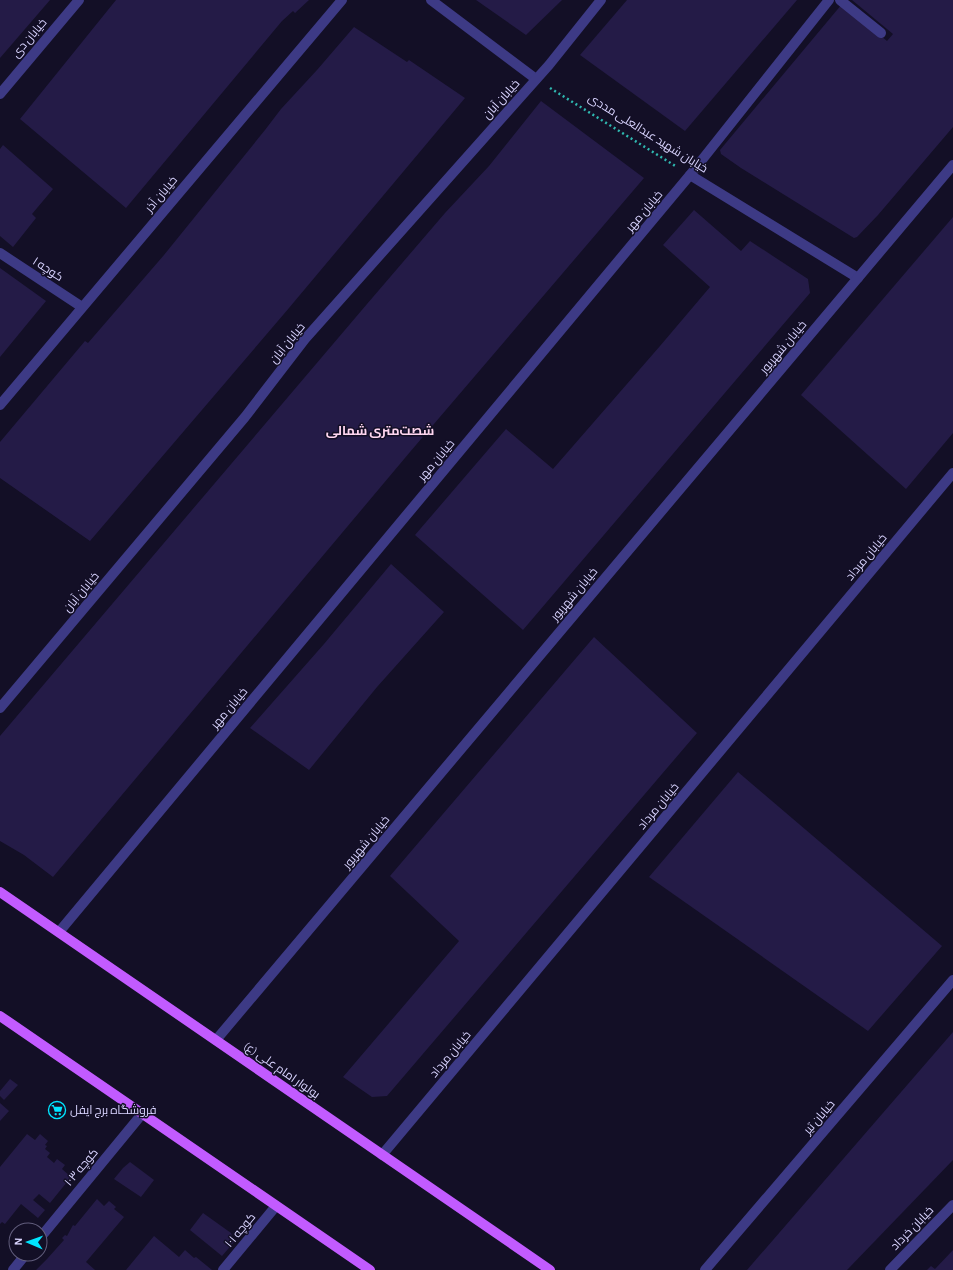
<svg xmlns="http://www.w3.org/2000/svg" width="953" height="1270" font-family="'Alegreya Sans',Cairo,sans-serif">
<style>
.building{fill:#241b47}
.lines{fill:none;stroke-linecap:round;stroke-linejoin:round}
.path{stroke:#2fb8b0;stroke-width:2.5;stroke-dasharray:2 3;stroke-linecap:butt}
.minor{stroke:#3d3a85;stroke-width:10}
.major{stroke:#c25bff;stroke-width:10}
.labels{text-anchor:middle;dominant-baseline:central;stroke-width:3;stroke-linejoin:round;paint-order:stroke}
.street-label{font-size:12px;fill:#d9d4ff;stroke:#130f26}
.poi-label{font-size:12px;fill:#d9d4ff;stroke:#130f26;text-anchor:start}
.neighbourhood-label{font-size:13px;font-weight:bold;fill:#ffd6f0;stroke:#130f26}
</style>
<rect width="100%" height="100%" fill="#130f26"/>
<g class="building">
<path d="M 0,0 L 50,0 L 0,58 Z"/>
<path d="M 116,0 L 309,0 L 295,13 L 293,11 L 282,21 L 126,208 L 20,119 Z"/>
<path d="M 476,0 L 562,0 L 526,35 Z"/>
<path d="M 627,0 L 797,0 L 685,131 L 580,55 Z"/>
<path d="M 852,0 L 953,0 L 953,127 L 878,215 L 857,237 L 854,238 L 741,168 L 721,154 L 720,150 L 842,4 L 887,41 L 893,34 Z"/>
<path d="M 354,27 L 407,62 L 409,60 L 465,98 L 289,308 L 90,541 L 0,478 L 0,442 L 85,341 L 88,343 L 164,255 L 265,130 L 281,109 L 317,70 Z"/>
<path d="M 541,101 L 644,178 L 410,452 L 53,877 L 24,855 L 0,841 L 0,736 L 367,304 L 445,213 L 489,166 Z"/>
<path d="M 3,145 L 53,189 L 32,214 L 36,218 L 13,247 L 0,236 L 0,149 Z"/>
<path d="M 694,210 L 741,251 L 750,241 L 808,279 L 810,293 L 523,630 L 415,535 L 506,429 L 553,469 L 660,346 L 710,287 L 663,245 Z"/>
<path d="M 953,217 L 953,433 L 906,489 L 801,395 Z"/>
<path d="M 0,268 L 46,301 L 0,357 Z"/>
<path d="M 391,564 L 444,612 L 377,687 L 309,770 L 250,728 L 324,644 Z"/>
<path d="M 594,637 L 697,733 L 387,1096 L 372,1097 L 343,1077 L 459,941 L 390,876 Z"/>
<path d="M 738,772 L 942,946 L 868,1031 L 649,877 Z"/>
<path d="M 953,1032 L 953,1160 L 847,1270 L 747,1270 Z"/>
<path d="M 10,1079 L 18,1085 L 4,1100 L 0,1096 L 0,1091 Z"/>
<path d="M 0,1103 L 9,1111 L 0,1121 Z"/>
<path d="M 27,1134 L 35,1140 L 40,1134 L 48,1141 L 45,1145 L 47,1146 L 45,1149 L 50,1153 L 47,1157 L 54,1163 L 57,1159 L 65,1165 L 62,1169 L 71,1177 L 50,1203 L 39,1194 L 33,1200 L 45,1210 L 38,1218 L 21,1204 L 5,1224 L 2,1222 L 0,1224 L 0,1167 Z"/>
<path d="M 130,1162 L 154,1180 L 141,1197 L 114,1179 L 123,1168 Z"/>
<path d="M 97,1199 L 104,1206 L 109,1201 L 116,1207 L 114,1209 L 124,1217 L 86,1262 L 95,1270 L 36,1270 L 47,1259 L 64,1240 L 62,1238 L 65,1235 L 67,1236 L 73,1225 L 75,1226 Z"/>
<path d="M 203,1213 L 231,1233 L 234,1242 L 222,1256 L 190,1230 Z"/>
<path d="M 154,1236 L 179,1257 L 185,1250 L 194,1258 L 196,1257 L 212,1270 L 126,1270 Z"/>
<path d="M 953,1250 L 953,1270 L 927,1270 L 931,1266 L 935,1269 Z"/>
</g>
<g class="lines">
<path class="path" d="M 550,88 L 677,167"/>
<g class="minor">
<path d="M 431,0 L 536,79"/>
<path d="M 840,0 L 881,33"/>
<path d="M 0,94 L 79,0"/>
<path d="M 690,175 L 858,278"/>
<path d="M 0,253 L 82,307"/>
<path d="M 0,405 L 342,0"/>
<path d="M 0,708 L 245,417 L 305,339 L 549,65 L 601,0"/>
<path d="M 59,932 L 690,175 L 829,0"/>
<path d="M 216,1040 L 953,165"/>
<path d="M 382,1155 L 953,473"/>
<path d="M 40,1238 L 142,1114"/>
<path d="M 13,1270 L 26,1254"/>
<path d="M 223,1270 L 276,1206"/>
<path d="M 705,1270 L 953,980"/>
<path d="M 890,1270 L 953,1205"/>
</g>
<g class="major">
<path d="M 0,892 L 550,1270"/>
<path d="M 0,1016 L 370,1270"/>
</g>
</g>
<defs>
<g id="supermarket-ring" transform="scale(0.9)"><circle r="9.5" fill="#130f26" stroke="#00e5ff" stroke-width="1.5"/><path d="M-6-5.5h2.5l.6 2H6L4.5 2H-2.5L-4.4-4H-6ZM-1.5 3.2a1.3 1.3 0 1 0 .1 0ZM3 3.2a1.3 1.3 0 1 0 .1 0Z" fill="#00e5ff"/></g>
</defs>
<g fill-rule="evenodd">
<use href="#supermarket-ring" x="57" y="1110"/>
</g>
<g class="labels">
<g class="street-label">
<text transform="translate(29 38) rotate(-50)">خیابان دی</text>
<text transform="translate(501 99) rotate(-48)">خیابان آبان</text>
<text transform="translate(648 133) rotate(32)">خیابان شهید عبدالعلی مددی</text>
<text transform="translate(161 194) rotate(-50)">خیابان آذر</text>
<text transform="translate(644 211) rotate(-50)">خیابان مهر</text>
<text transform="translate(48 269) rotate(33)">کوچه ۱</text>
<text transform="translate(287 343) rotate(-51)">خیابان آبان</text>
<text transform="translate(783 347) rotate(-50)">خیابان شهریور</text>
<text transform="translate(436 460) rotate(-50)">خیابان مهر</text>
<text transform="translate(866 557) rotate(-50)">خیابان مرداد</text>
<text transform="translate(81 592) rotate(-50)">خیابان آبان</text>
<text transform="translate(574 594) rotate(-50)">خیابان شهریور</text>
<text transform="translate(229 708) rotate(-50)">خیابان مهر</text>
<text transform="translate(658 806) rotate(-50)">خیابان مرداد</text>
<text transform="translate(366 842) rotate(-50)">خیابان شهریور</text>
<text transform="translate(450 1054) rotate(-50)">خیابان مرداد</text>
<text transform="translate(282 1070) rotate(35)">بولوار امام علی (ع)</text>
<text transform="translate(819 1117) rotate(-49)">خیابان تیر</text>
<text transform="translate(81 1167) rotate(-50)">کوچه ۱۰۳</text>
<text transform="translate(912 1228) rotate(-46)">خیابان خرداد</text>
<text transform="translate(240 1230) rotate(-50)">کوچه ۱۰۱</text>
</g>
<g class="poi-label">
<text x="70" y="1110">فروشگاه برج ایفل</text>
</g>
<g class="neighbourhood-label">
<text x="380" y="431">شصت‌متری شمالی</text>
</g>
</g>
<g transform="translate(28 1242) rotate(272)"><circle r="19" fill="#130f26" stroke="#625e7d"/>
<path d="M0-3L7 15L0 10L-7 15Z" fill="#00e5ff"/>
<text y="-6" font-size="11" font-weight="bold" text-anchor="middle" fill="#d9d4ff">N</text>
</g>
</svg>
